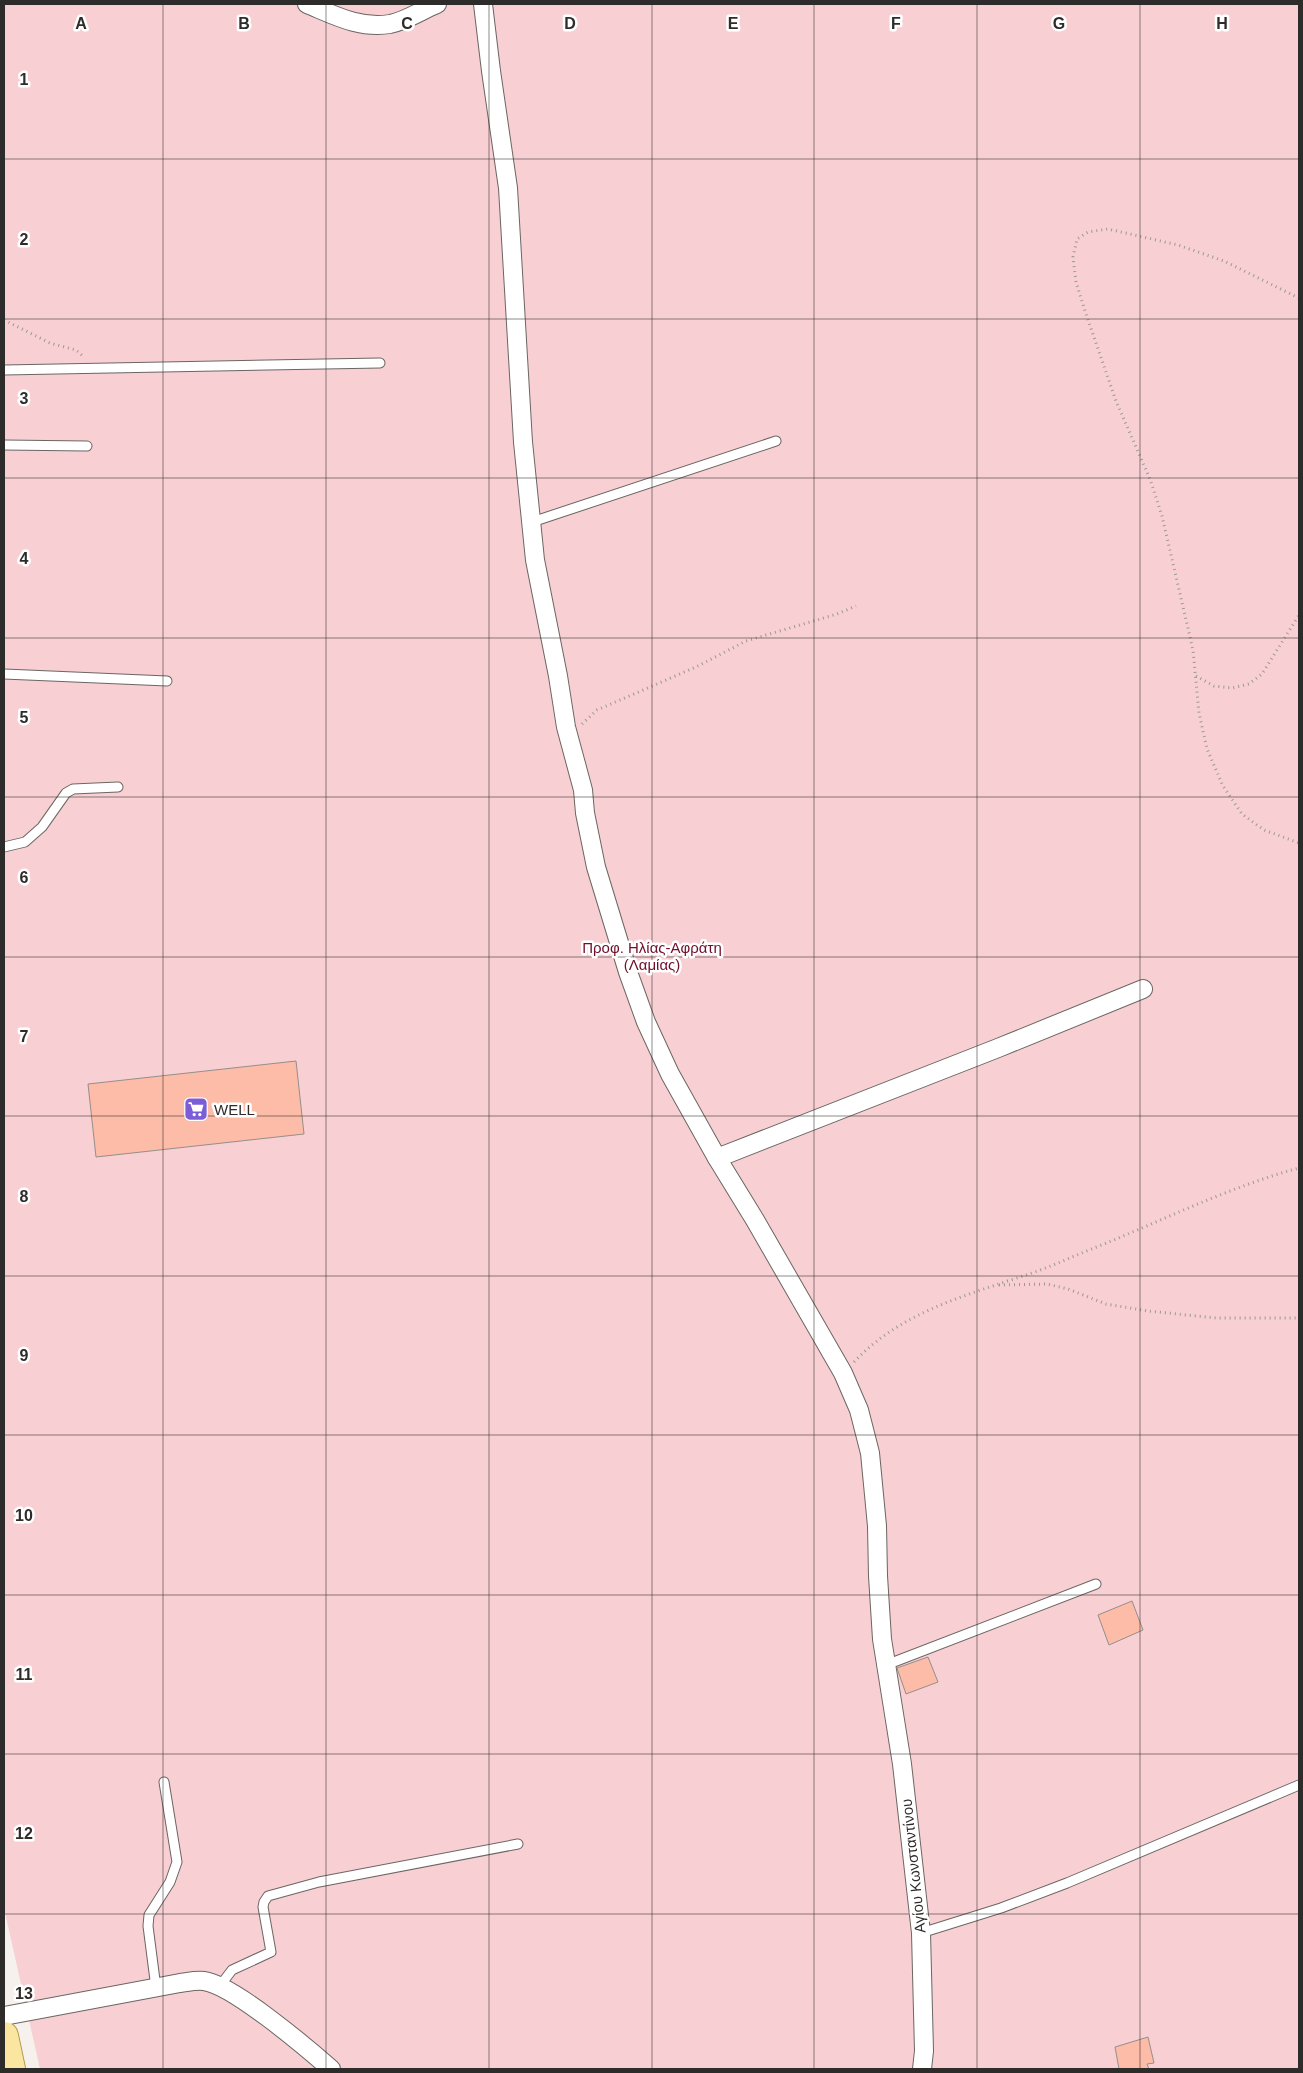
<svg xmlns="http://www.w3.org/2000/svg" width="1303" height="2073" font-family="Arial,sans-serif">
<style>
.green{fill:#f8cfd3}
.building{fill:#fcbca8;stroke:#958e8b}
.lines{fill:none;stroke-linecap:round;stroke-linejoin:round}
.service-casing{stroke:#6b6662;stroke-width:11}
.minor-casing{stroke:#6b6662;stroke-width:20}
.primary-casing{stroke:#b0994e;stroke-width:30}
.path{stroke:#9c9995;stroke-width:3;stroke-dasharray:1 4;stroke-linecap:butt}
.service{stroke:#fff;stroke-width:9}
.minor{stroke:#fff;stroke-width:18}
.primary{stroke:#fae5a1;stroke-width:28}
.grid{fill:none;stroke:#2e2c2a;stroke-width:1;stroke-opacity:0.55}
.labels{text-anchor:middle;dominant-baseline:central;stroke-width:5;stroke-linejoin:round;paint-order:stroke}
.park-label{font-size:15px;fill:#6f0f2a;stroke:#fff}
.poi-label{font-size:15px;fill:#2e2c2a;stroke:#fff;text-anchor:start}
.street-label{font-size:15px;fill:#2e2c2a;stroke:#fff}
.grid-label{font-size:16px;text-anchor:middle;font-weight:bold;fill:#2e2c2a;stroke:#fff;stroke-width:5;stroke-linejoin:round;paint-order:stroke}
</style>
<rect width="100%" height="100%" fill="#f6f1ec"/>
<path class="green" d="M 4,4 L 1299,4 L 1299,2069 L 40,2069 L 4,1908 Z"/>
<g class="building">
<path d="M 296,1061 L 304,1134 L 96,1157 L 88,1084 Z"/>
<path d="M 1132,1601 L 1143,1630 L 1109,1645 L 1098,1615 Z"/>
<path d="M 928,1657 L 938,1682 L 906,1694 L 897,1668 Z"/>
<path d="M 1148,2037 L 1154,2063 L 1147,2064 L 1149,2069 L 1119,2069 L 1115,2047 Z"/>
</g>
<g class="lines">
<g class="service-casing">
<g id="service">
<path d="M 4,370 L 380,363"/>
<path d="M 4,445 L 87,446"/>
<path d="M 532,522 L 776,441"/>
<path d="M 4,674 L 167,681"/>
<path d="M 4,847 L 25,842 L 42,827 L 66,793 L 73,789 L 118,787"/>
<path d="M 886,1665 L 1096,1584"/>
<path d="M 921,1933 L 1001,1908 L 1067,1883 L 1299,1785"/>
<path d="M 219,1987 L 232,1970 L 271,1952 L 263,1907 L 264,1902 L 268,1896 L 319,1882 L 518,1844"/>
<path d="M 156,1988 L 148,1926 L 149,1915 L 170,1882 L 177,1862 L 164,1782"/>
</g>
</g>
<g class="minor-casing">
<g id="minor">
<path d="M 307,4 C 334,15 359,29 390,24 C 406,21 422,10 437,4"/>
<path d="M 483,4 L 491,71 L 508,188 L 523,442 L 535,560 L 558,676 L 566,727 L 583,790 L 585,813 L 596,867 L 628,972 L 646,1022 L 670,1074 L 717,1158 L 755,1220 L 843,1373 L 859,1410 L 870,1453 L 877,1526 L 878,1576 L 882,1639 L 902,1764 L 921,1933 L 924,2051 L 922,2069"/>
<path d="M 717,1158 L 998,1048 L 1143,989"/>
<path d="M 4,2016 L 180,1983 C 188,1982 196,1980 204,1981 C 233,1985 307,2048 331,2069"/>
</g>
</g>
<g class="primary-casing">
<path id="primary" d="M 4,2036 L 11,2069"/>
</g>
<g class="path">
<path d="M 1299,298 L 1224,261 L 1178,245 L 1108,229 L 1088,232 L 1077,239 L 1073,257 L 1076,282 L 1086,314 L 1116,401 L 1150,479 L 1162,516 L 1193,650 L 1199,713 L 1207,749 L 1223,786 L 1242,814 L 1264,830 L 1299,843"/>
<path d="M 4,320 L 50,343 L 76,350 L 84,357"/>
<path d="M 1196,676 L 1214,686 L 1232,688 L 1249,684 L 1262,674 L 1299,615"/>
<path d="M 582,724 L 597,710 L 696,667 L 746,641 L 837,614 L 856,606"/>
<path d="M 999,1285 L 1047,1284 L 1068,1289 L 1106,1304 L 1148,1311 L 1216,1318 L 1299,1318"/>
<path d="M 854,1362 C 899,1314 960,1297 1020,1277 C 1042,1270 1063,1261 1084,1252 C 1156,1224 1225,1188 1299,1168"/>
</g>
<use href="#service" class="service"/>
<use href="#minor" class="minor"/>
<use href="#primary" class="primary"/>
</g>
<path class="grid" d="M 163,4 L 163,2069M 326,4 L 326,2069M 489,4 L 489,2069M 652,4 L 652,2069M 814,4 L 814,2069M 977,4 L 977,2069M 1140,4 L 1140,2069M 4,159 L 1299,159M 4,319 L 1299,319M 4,478 L 1299,478M 4,638 L 1299,638M 4,797 L 1299,797M 4,957 L 1299,957M 4,1116 L 1299,1116M 4,1276 L 1299,1276M 4,1435 L 1299,1435M 4,1595 L 1299,1595M 4,1754 L 1299,1754M 4,1914 L 1299,1914"/>
<defs>
<g id="supermarket-square" transform="scale(1.25)"><rect x="-9" y="-9" width="18" height="18" rx="4" fill="#7c5dd8" stroke="#fff"/><path d="M-6-5.5h2.5l.6 2H6L4.5 2H-2.5L-4.4-4H-6ZM-1.5 3.2a1.3 1.3 0 1 0 .1 0ZM3 3.2a1.3 1.3 0 1 0 .1 0Z" fill="#fff"/></g>
</defs>
<g fill-rule="evenodd">
<use href="#supermarket-square" x="196" y="1109"/>
</g>
<g class="labels">
<g class="park-label">
<text x="652" y="947">Προφ. Ηλίας-Αφράτη<tspan x="652" dy="17">(Λαμίας)</tspan></text>
</g>
<g class="poi-label">
<text x="214" y="1109">WELL</text>
</g>
<g class="street-label">
<text transform="translate(913 1866) rotate(-96)">Αγίου Κωνσταντίνου</text>
</g>
</g>
<g class="grid-label">
<text x="81" y="29">A</text>
<text x="244" y="29">B</text>
<text x="407" y="29">C</text>
<text x="570" y="29">D</text>
<text x="733" y="29">E</text>
<text x="896" y="29">F</text>
<text x="1059" y="29">G</text>
<text x="1222" y="29">H</text>
<text x="24" y="85">1</text>
<text x="24" y="245">2</text>
<text x="24" y="404">3</text>
<text x="24" y="564">4</text>
<text x="24" y="723">5</text>
<text x="24" y="883">6</text>
<text x="24" y="1042">7</text>
<text x="24" y="1202">8</text>
<text x="24" y="1361">9</text>
<text x="24" y="1521">10</text>
<text x="24" y="1680">11</text>
<text x="24" y="1839">12</text>
<text x="24" y="1999">13</text>
</g>
<rect width="1303" height="2073" fill="none" stroke="#2e2c2a" stroke-width="10"/>
</svg>
